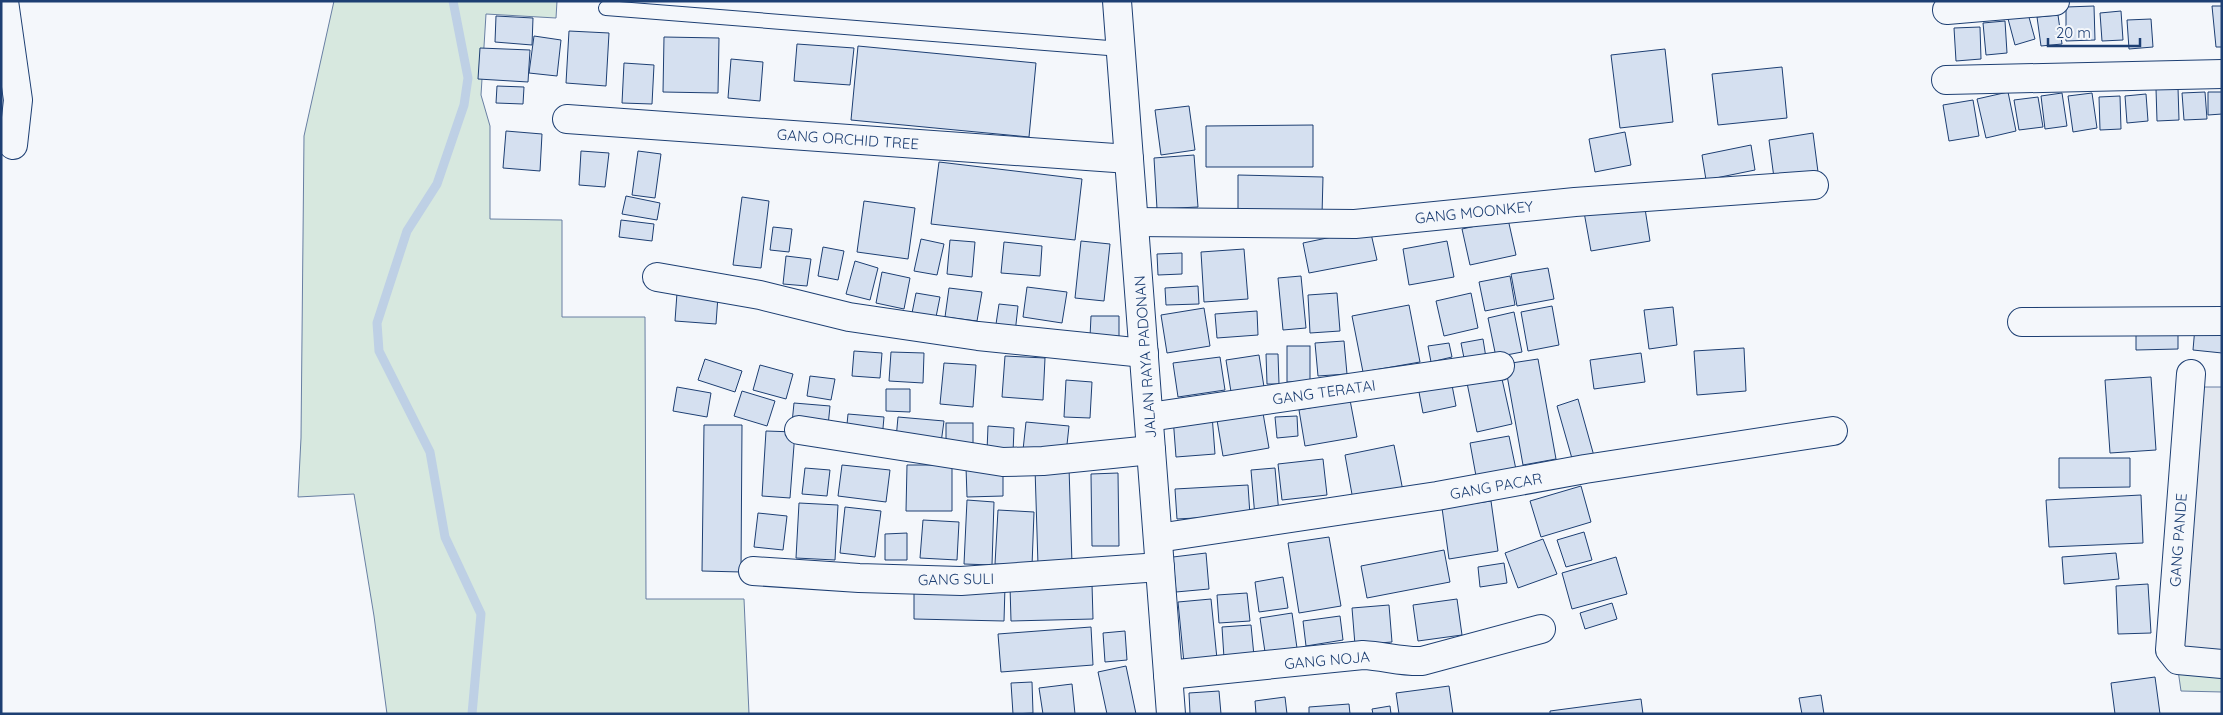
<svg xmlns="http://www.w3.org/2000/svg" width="2223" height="715" font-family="Quicksand,sans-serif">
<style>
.green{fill:#d7e8df;stroke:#687fa3}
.parking{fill:#e3e8f0;stroke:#687fa3}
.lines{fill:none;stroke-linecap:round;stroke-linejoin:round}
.stream{stroke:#bed0e5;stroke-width:9}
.building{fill:#d5e0f0;stroke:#1d3f73}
.lane-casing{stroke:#1d3f73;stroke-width:16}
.street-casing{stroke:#1d3f73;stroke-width:30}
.secondary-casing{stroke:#1d3f73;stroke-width:30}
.lane{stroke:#f4f7fb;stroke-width:14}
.street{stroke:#f4f7fb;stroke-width:28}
.secondary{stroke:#f4f7fb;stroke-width:28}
.labels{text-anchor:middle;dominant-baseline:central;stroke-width:4;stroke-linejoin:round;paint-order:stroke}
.street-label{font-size:15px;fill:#1d3f73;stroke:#f4f7fb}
</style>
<rect width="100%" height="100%" fill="#f4f7fb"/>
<g class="green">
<path d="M 334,1 L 557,1 L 556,18 L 486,14 L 481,95 L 490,126 L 490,219 L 562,220 L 562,317 L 645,317 L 646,599 L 744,599 L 749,714 L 387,714 L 374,616 L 354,494 L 298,497 L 301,438 L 304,136 Z"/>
<path d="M 2222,662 L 2222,692 L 2181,691 L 2177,663 Z"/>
</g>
<path class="parking" d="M 2178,387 L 2222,387 L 2222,662 L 2177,663 Z"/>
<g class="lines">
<path class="stream" d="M 453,1 L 468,78 L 464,105 L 437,184 L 407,231 L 377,323 L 379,351 L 430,452 L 445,537 L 481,614 L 472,714"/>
</g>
<g class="building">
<path d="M 2094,6 L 2095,40 L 2066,41 L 2066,7 Z"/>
<path d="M 2212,6 L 2222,6 L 2222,47 L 2216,47 Z"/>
<path d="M 2027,10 L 2035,39 L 2015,45 L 2007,15 Z"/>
<path d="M 2121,11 L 2123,40 L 2102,41 L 2100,13 Z"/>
<path d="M 2058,15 L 2062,44 L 2041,46 L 2037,17 Z"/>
<path d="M 496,16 L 533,18 L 532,45 L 495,42 Z"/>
<path d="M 2151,19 L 2153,47 L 2129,49 L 2127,20 Z"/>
<path d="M 2005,21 L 2007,53 L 1986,55 L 1983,23 Z"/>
<path d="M 1980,27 L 1981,59 L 1956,61 L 1954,28 Z"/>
<path d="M 569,31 L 609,33 L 606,86 L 566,83 Z"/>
<path d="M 534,36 L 561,40 L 557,76 L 529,73 Z"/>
<path d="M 664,37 L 719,38 L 718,93 L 663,92 Z"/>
<path d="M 797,44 L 854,48 L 850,85 L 794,81 Z"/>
<path d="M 858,46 L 1036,63 L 1029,137 L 851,120 Z"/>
<path d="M 480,48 L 530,50 L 528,82 L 478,79 Z"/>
<path d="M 1665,49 L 1673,122 L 1620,128 L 1611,55 Z"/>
<path d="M 731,59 L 763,62 L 760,101 L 728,98 Z"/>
<path d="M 624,63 L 654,65 L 652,104 L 622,103 Z"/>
<path d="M 1782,67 L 1787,118 L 1718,125 L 1712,74 Z"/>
<path d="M 497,86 L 524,87 L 523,104 L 496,103 Z"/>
<path d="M 2178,88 L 2179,120 L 2157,121 L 2156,89 Z"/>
<path d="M 2008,92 L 2016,131 L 1986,138 L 1977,99 Z"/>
<path d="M 2205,92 L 2207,119 L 2184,120 L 2182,93 Z"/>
<path d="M 2208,92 L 2222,92 L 2222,114 L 2208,115 Z"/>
<path d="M 2062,93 L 2067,126 L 2045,129 L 2041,96 Z"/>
<path d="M 2092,93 L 2097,128 L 2073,132 L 2068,96 Z"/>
<path d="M 2146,94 L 2148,121 L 2127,123 L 2125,96 Z"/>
<path d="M 2120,96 L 2121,129 L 2100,130 L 2099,97 Z"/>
<path d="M 2038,97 L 2043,127 L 2019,130 L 2014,100 Z"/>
<path d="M 1973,100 L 1979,136 L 1949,141 L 1943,105 Z"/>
<path d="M 1189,106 L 1195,150 L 1161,155 L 1155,110 Z"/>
<path d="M 1313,125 L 1313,167 L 1206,167 L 1206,126 Z"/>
<path d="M 506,131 L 542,134 L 540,171 L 503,168 Z"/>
<path d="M 1625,132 L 1631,165 L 1595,172 L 1589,139 Z"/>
<path d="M 1813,133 L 1818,172 L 1774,178 L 1769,140 Z"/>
<path d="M 1751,145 L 1755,170 L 1706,180 L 1702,155 Z"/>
<path d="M 581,151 L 609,153 L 605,187 L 579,185 Z"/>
<path d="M 638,151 L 661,154 L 655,198 L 632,195 Z"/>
<path d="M 1194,155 L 1198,207 L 1157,209 L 1154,158 Z"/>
<path d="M 939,162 L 1082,179 L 1075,240 L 931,224 Z"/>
<path d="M 1238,175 L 1323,177 L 1322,215 L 1238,214 Z"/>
<path d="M 626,196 L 660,203 L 657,220 L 622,214 Z"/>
<path d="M 742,197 L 769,201 L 761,268 L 733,265 Z"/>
<path d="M 864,201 L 915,208 L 908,259 L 857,252 Z"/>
<path d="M 1644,202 L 1650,241 L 1591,251 L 1584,212 Z"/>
<path d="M 1508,219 L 1516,255 L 1470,265 L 1462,229 Z"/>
<path d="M 621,220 L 654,224 L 652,241 L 619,237 Z"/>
<path d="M 773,227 L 792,229 L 789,252 L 770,250 Z"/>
<path d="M 1370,229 L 1377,260 L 1309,273 L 1303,243 Z"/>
<path d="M 921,239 L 944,244 L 937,275 L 914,271 Z"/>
<path d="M 950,240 L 975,242 L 972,277 L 947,274 Z"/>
<path d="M 1081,241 L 1110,244 L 1104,301 L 1075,298 Z"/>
<path d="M 1447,241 L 1454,277 L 1409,285 L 1403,249 Z"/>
<path d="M 1004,242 L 1042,246 L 1040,276 L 1001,273 Z"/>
<path d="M 823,247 L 844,251 L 838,280 L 818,276 Z"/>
<path d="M 1244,249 L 1248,299 L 1204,302 L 1201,252 Z"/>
<path d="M 1182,253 L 1182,274 L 1158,275 L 1157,254 Z"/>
<path d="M 786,256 L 811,259 L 807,286 L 783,284 Z"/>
<path d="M 855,261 L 878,268 L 870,300 L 846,294 Z"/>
<path d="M 1548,268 L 1554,299 L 1517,306 L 1511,274 Z"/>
<path d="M 882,272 L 910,278 L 904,309 L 876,303 Z"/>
<path d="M 1301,276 L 1306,328 L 1283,330 L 1278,278 Z"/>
<path d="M 1510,276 L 1515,305 L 1485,311 L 1479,282 Z"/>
<path d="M 1198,286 L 1199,304 L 1166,305 L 1165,288 Z"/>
<path d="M 1027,287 L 1067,292 L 1062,323 L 1023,317 Z"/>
<path d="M 949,288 L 982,292 L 977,321 L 945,317 Z"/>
<path d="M 677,293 L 718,296 L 716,324 L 675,321 Z"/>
<path d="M 916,293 L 940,297 L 936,317 L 912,313 Z"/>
<path d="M 1337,293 L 1340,331 L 1310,333 L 1308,295 Z"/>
<path d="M 1471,293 L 1478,328 L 1444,336 L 1436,301 Z"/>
<path d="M 999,304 L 1018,306 L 1015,333 L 995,331 Z"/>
<path d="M 1409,305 L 1420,362 L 1363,372 L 1352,316 Z"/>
<path d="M 1552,306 L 1559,345 L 1528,351 L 1521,312 Z"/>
<path d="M 1673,307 L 1677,345 L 1649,349 L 1644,310 Z"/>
<path d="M 1204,308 L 1210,346 L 1167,353 L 1161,315 Z"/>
<path d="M 1257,311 L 1258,335 L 1217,338 L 1215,314 Z"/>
<path d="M 1514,312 L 1522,352 L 1496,357 L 1488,318 Z"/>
<path d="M 1091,316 L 1119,316 L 1119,337 L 1090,337 Z"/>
<path d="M 2178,326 L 2178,349 L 2136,350 L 2136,327 Z"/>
<path d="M 2195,327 L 2222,330 L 2222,353 L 2193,350 Z"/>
<path d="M 1483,339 L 1487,364 L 1466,368 L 1461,343 Z"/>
<path d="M 1344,341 L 1347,374 L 1318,376 L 1315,343 Z"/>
<path d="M 1449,343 L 1452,357 L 1431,362 L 1428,346 Z"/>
<rect x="1287" y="346" width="23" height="36"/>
<path d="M 1744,348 L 1746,391 L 1697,395 L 1694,351 Z"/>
<path d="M 854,351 L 882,353 L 880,378 L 852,376 Z"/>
<path d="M 891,352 L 924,353 L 923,383 L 889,381 Z"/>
<path d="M 1641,353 L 1645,382 L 1594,389 L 1590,360 Z"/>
<path d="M 1266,354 L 1278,354 L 1279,384 L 1267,384 Z"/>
<path d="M 1259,355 L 1264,387 L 1231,392 L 1226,360 Z"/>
<path d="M 1005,356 L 1045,358 L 1043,400 L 1002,397 Z"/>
<path d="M 1220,357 L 1225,390 L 1178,397 L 1173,363 Z"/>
<path d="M 705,359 L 742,371 L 735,392 L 698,380 Z"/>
<path d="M 1538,359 L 1556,459 L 1523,465 L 1505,364 Z"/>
<path d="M 944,363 L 976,365 L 973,407 L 940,404 Z"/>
<path d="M 760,365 L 793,374 L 786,399 L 753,390 Z"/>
<path d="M 1500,370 L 1512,424 L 1477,432 L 1466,378 Z"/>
<path d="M 810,376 L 835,379 L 831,400 L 807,396 Z"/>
<path d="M 2151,377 L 2156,450 L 2110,453 L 2105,380 Z"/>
<path d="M 1066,380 L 1092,382 L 1090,418 L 1064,417 Z"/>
<path d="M 1451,380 L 1456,406 L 1423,413 L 1418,387 Z"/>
<path d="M 677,387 L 711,393 L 707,417 L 673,411 Z"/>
<path d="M 886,389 L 910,389 L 910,412 L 886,411 Z"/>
<path d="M 742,391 L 775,401 L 767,426 L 734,416 Z"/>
<path d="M 1578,399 L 1594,456 L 1573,462 L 1557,406 Z"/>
<path d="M 1350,400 L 1357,437 L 1305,446 L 1299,410 Z"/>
<path d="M 794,403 L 830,406 L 828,426 L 792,423 Z"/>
<path d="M 1263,413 L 1269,448 L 1223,456 L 1217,420 Z"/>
<path d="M 848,414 L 884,417 L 882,439 L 846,435 Z"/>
<path d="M 1212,415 L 1215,454 L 1176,457 L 1173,417 Z"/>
<path d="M 1297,416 L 1298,436 L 1277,438 L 1275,417 Z"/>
<path d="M 898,417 L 944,421 L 941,443 L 896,439 Z"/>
<path d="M 1026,422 L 1069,426 L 1066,454 L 1023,450 Z"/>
<rect x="946" y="423" width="27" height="22"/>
<path d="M 704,425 L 742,425 L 741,572 L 702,571 Z"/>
<path d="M 988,426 L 1014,428 L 1013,453 L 987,451 Z"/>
<path d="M 766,431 L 795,432 L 790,498 L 762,496 Z"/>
<path d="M 1509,436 L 1518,479 L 1478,487 L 1470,443 Z"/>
<path d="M 1394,445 L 1403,491 L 1353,500 L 1345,455 Z"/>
<path d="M 2059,458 L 2130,458 L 2130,487 L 2059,488 Z"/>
<path d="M 1323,459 L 1327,495 L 1282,500 L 1278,464 Z"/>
<path d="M 842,465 L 890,470 L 886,502 L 838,496 Z"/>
<path d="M 907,465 L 952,465 L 952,511 L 906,511 Z"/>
<path d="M 1003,465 L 1003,496 L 967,497 L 966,467 Z"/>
<path d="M 1069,467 L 1072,564 L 1038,565 L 1035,468 Z"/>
<path d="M 805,468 L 830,470 L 827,496 L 802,494 Z"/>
<path d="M 1275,468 L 1279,514 L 1255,517 L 1251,470 Z"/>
<path d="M 1118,473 L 1119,546 L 1092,546 L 1091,474 Z"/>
<path d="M 1248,485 L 1250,515 L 1177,519 L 1175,489 Z"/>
<path d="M 1581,486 L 1591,522 L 1541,537 L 1530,501 Z"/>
<path d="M 2141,495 L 2143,543 L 2049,547 L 2046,500 Z"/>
<path d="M 967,500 L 994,502 L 992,565 L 964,564 Z"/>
<path d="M 1491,501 L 1498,551 L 1449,559 L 1442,508 Z"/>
<path d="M 799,503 L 838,505 L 835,560 L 796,558 Z"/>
<path d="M 845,507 L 881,511 L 875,557 L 840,553 Z"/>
<path d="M 998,510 L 1034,512 L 1032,566 L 995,564 Z"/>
<path d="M 758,513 L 787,516 L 783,550 L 754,547 Z"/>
<path d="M 923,520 L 959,522 L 957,560 L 920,558 Z"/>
<path d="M 1584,532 L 1592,560 L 1566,567 L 1557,540 Z"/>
<path d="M 907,533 L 907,560 L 885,560 L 885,534 Z"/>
<path d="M 1329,537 L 1341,606 L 1299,613 L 1288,543 Z"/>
<path d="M 1543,539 L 1557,574 L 1518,588 L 1505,553 Z"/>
<path d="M 1444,550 L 1450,582 L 1367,598 L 1361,566 Z"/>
<path d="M 1206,553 L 1209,589 L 1176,592 L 1173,557 Z"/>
<path d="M 2116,553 L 2119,579 L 2064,584 L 2062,557 Z"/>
<path d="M 1616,557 L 1627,594 L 1572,609 L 1562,573 Z"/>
<path d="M 1504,563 L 1507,583 L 1480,587 L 1478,567 Z"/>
<path d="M 1283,577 L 1288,608 L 1259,612 L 1255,582 Z"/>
<path d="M 914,584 L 1005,586 L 1004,621 L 914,619 Z"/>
<path d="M 1092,584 L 1093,619 L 1011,621 L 1010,586 Z"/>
<path d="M 2148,584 L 2151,633 L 2118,634 L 2116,586 Z"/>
<path d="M 1247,593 L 1250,621 L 1219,623 L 1217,595 Z"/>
<path d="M 1211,599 L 1217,659 L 1184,663 L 1178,602 Z"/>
<path d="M 1457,599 L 1462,635 L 1418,641 L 1413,605 Z"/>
<path d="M 1612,603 L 1617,619 L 1585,629 L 1580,613 Z"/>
<path d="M 1389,605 L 1392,642 L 1355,645 L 1352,608 Z"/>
<path d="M 1292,613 L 1297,648 L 1265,652 L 1260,618 Z"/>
<path d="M 1340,616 L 1343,640 L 1306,646 L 1303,621 Z"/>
<path d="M 1251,625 L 1254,656 L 1224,658 L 1222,627 Z"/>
<path d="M 1091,627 L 1093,665 L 1001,672 L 998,634 Z"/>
<path d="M 1125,631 L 1127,660 L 1105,662 L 1103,633 Z"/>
<path d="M 1126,666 L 1136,714 L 1107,714 L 1098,672 Z"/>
<path d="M 2155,677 L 2160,714 L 2115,714 L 2111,683 Z"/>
<path d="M 1032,682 L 1033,713 L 1013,714 L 1011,683 Z"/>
<path d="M 1072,684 L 1075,714 L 1043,714 L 1039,688 Z"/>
<path d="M 1449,686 L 1453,714 L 1399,714 L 1396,693 Z"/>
<path d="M 1219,691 L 1221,714 L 1190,714 L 1189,693 Z"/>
<path d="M 1821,695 L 1824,714 L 1802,714 L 1799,698 Z"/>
<path d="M 1285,697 L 1287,714 L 1256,714 L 1255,701 Z"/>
<path d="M 1641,699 L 1643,714 L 1550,714 L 1550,711 Z"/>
<path d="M 1349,704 L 1350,714 L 1309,714 L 1309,707 Z"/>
<path d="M 1390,706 L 1391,714 L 1373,714 L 1372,709 Z"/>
</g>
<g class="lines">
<g class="lane-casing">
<path id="lane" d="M 606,8 L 1121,49"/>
</g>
<g class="street-casing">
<g id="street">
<path d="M 4,1 L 18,100 L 13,145"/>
<path d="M 1947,10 L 2055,1"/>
<path d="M 1946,80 L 2222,74"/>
<path d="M 567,119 L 1129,159"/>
<path d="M 1134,222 L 1355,224 L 1575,202 L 1814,185"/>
<path d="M 657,277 L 760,295 L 849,317 L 978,336 L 1144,353"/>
<path d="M 2022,322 L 2222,321"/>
<path d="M 2191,374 L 2170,650 L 2178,660 L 2222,664"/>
<path d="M 1149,417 L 1500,366"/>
<path d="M 799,430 L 1003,462 L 1043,461 L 1151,450"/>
<path d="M 1158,538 L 1437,496 L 1585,469 L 1833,431"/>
<path d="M 753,571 L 859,578 L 961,581 L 1160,567"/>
<path d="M 1168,675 L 1363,655 C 1384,656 1402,662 1422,661 L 1541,629"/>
</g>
</g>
<g class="secondary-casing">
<path id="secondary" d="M 1117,1 L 1171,714"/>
</g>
<use href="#lane" class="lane"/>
<use href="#street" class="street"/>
<use href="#secondary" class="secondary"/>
</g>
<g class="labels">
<g class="street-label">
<text transform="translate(848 139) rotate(4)">GANG ORCHID TREE</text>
<text transform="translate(1474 212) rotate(-6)">GANG MOONKEY</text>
<text transform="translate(1145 357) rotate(-94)">JALAN RAYA PADONAN</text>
<text transform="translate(1324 392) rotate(-8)">GANG TERATAI</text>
<text transform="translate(1496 486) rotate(-10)">GANG PACAR</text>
<text transform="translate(2178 540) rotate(-86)">GANG PANDE</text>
<text transform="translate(956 579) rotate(-1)">GANG SULI</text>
<text transform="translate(1327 660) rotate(-5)">GANG NOJA</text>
</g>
</g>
<rect width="2223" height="715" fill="none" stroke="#1d3f73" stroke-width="5"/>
<path d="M2048 38v8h92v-8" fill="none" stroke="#1d3f73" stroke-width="2.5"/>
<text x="2056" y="38" font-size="15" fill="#1d3f73" stroke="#f4f7fb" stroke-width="4" paint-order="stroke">20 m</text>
</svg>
